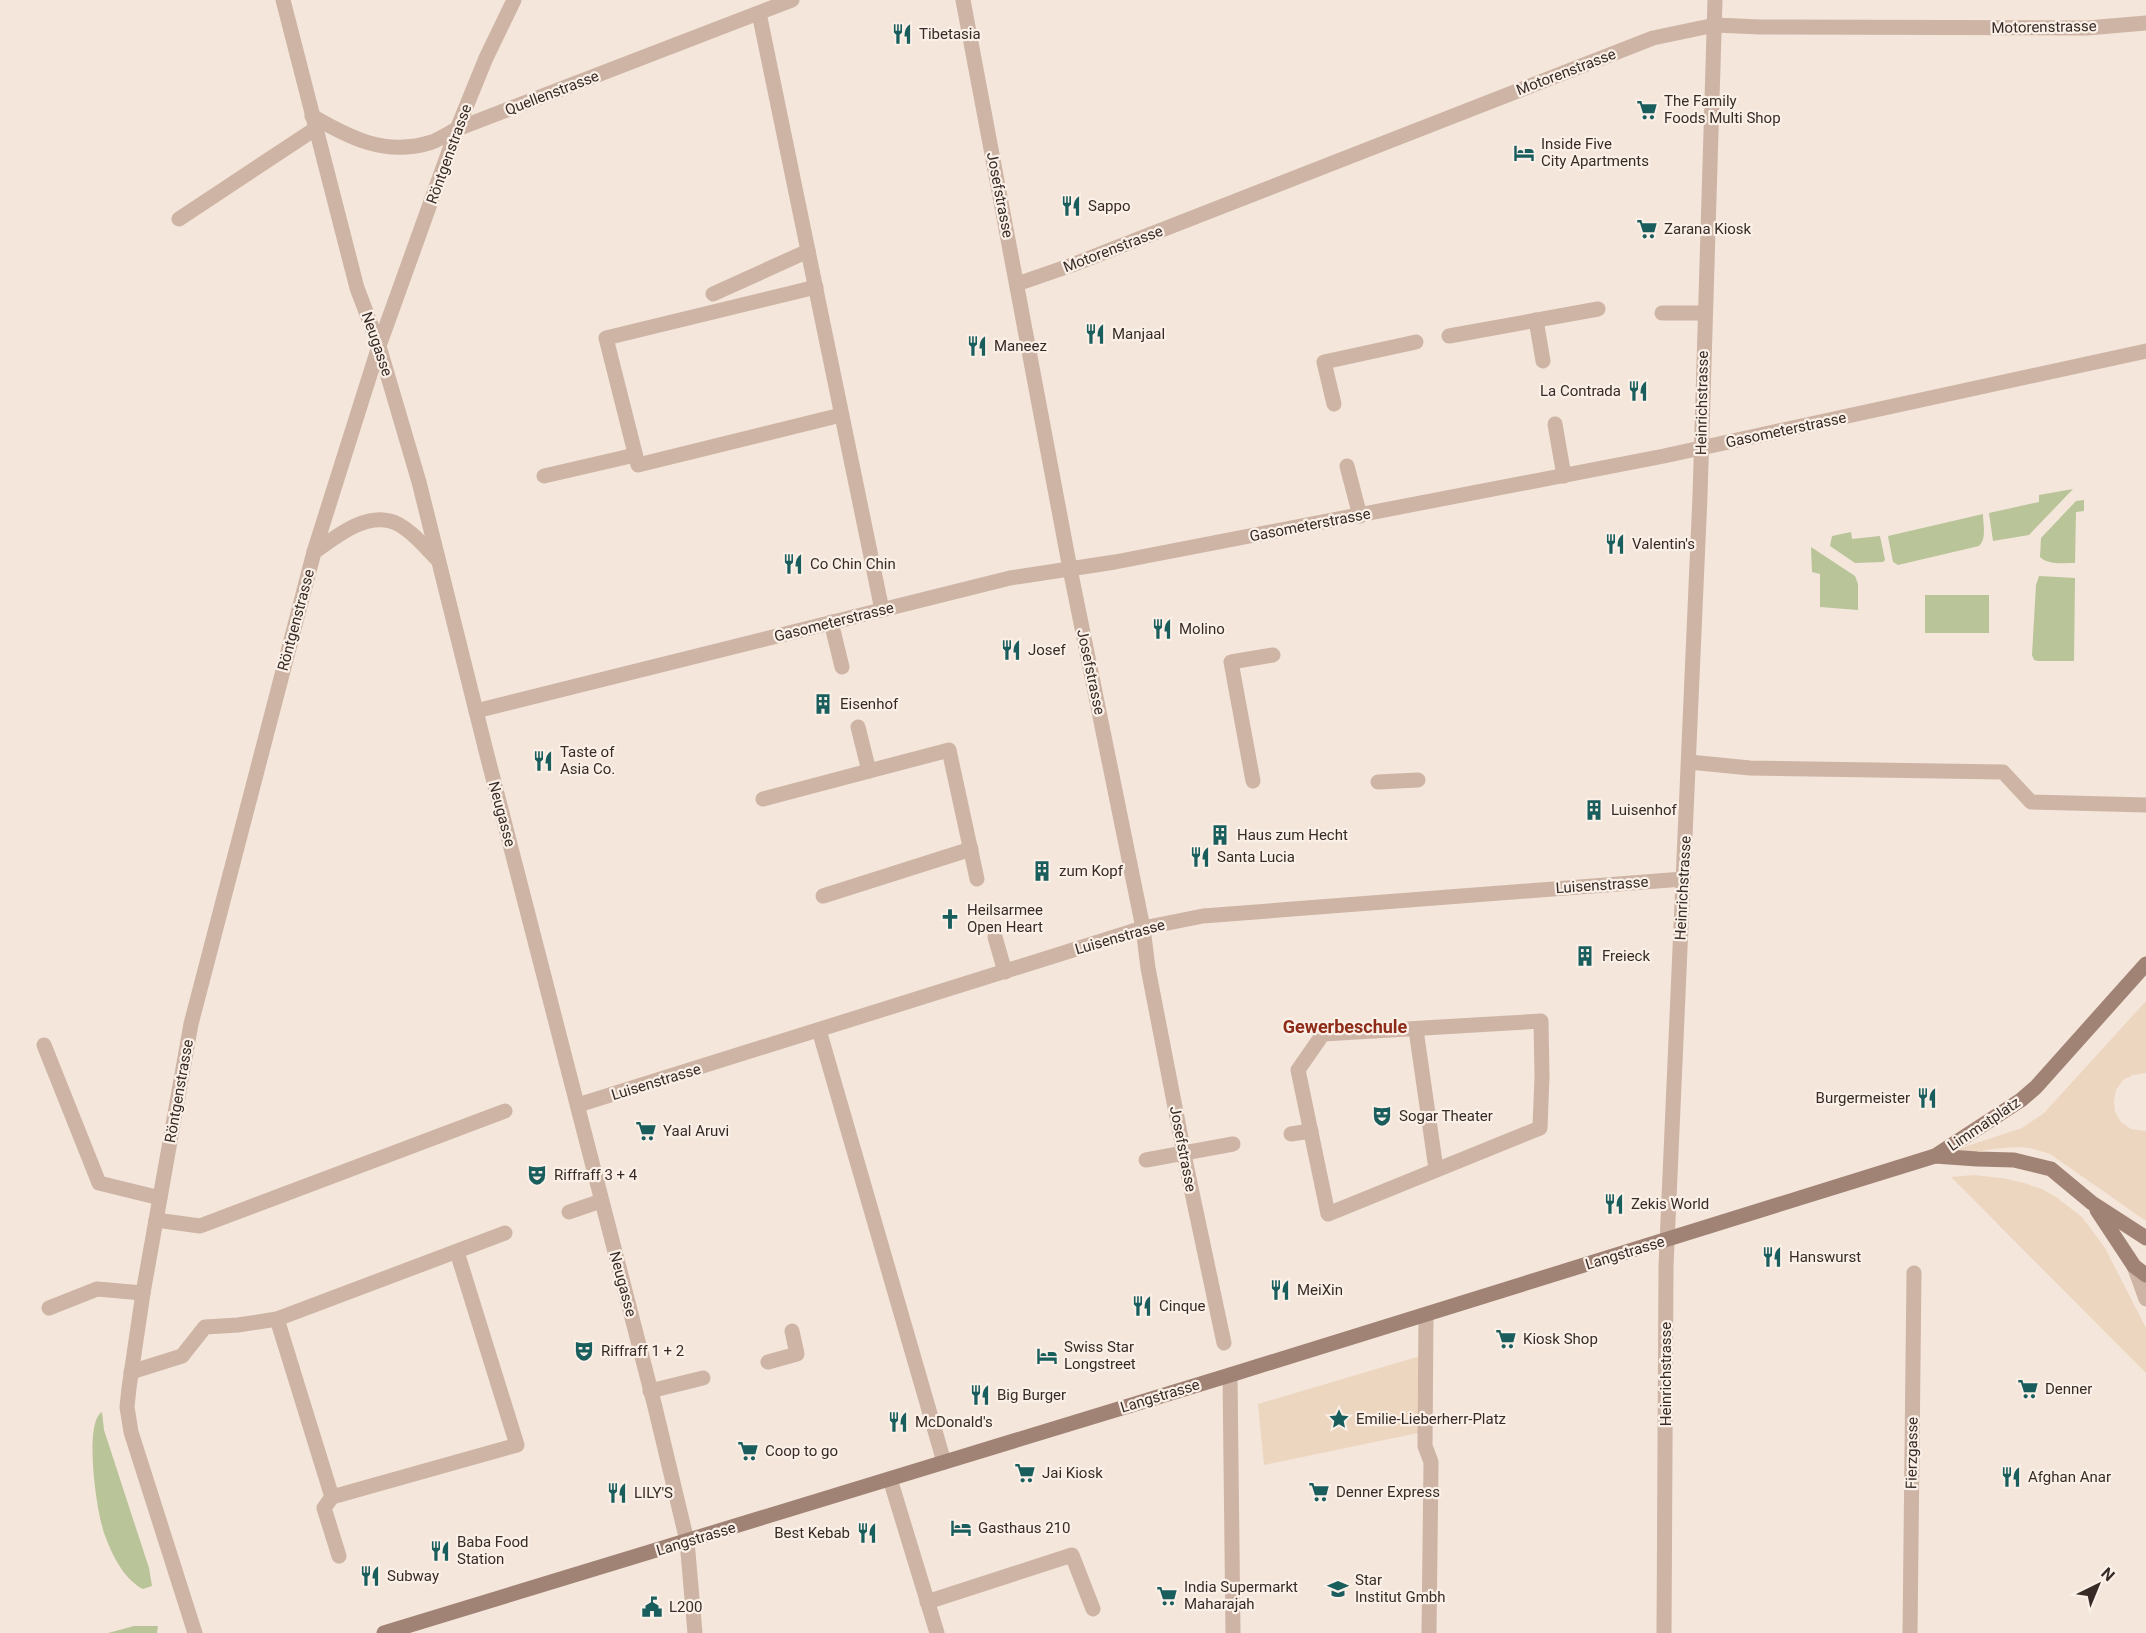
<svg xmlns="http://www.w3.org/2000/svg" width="2146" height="1633" font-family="Roboto,sans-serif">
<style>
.green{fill:#b9c499}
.plaza{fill:#edd6c0}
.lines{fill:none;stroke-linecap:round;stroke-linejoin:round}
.lane{stroke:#cdb4a5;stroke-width:15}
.street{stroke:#cdb4a5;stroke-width:15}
.secondary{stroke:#a18376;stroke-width:15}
.labels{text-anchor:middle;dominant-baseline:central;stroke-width:4.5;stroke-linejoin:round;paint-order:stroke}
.street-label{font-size:15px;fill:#382b27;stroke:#fbf0e7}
.poi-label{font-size:15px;fill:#382b27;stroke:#fbf0e7;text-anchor:start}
.quarter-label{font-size:18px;font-weight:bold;fill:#8e2c19;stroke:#fbf0e7}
</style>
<rect width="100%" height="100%" fill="#f4e6da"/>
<g class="green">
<path d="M 2073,489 L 2029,535 L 1993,541 L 1989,513 L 2039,502 L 2039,495 Z"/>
<path d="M 2084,500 L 2084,511 L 2076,512 L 2075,563 C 2063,563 2048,565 2040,557 L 2041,538 L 2076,501 Z"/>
<path d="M 1983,514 C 1983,524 1987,539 1979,546 L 1898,565 L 1893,562 L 1888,536 Z"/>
<path d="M 1851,532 L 1852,539 L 1880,536 L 1885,560 L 1883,562 L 1855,563 L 1830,546 L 1832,536 Z"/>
<path d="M 1811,547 L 1855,576 L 1858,584 L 1858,610 L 1820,607 L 1820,574 L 1812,572 Z"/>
<path d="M 2039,576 L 2075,578 L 2074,661 L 2038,661 L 2034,660 L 2032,655 L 2036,585 Z"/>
<rect x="1925" y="595" width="64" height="38"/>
<path d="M 102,1412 L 104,1430 L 149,1568 L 152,1586 L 143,1589 C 125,1580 113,1557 106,1538 C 97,1519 83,1423 102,1412 Z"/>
<path d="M 134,1626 L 158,1626 L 157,1633 L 108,1633 Z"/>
</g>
<g class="plaza">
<path d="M 2146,1001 L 2146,1073 L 2133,1075 L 2123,1080 L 2116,1090 L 2114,1101 L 2115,1112 L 2121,1122 L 2131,1129 L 2146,1131 L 2146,1221 L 2050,1154 L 2030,1148 L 2018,1147 L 1991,1149 L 1960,1156 L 1958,1151 L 1961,1148 L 2022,1128 L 2044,1113 Z"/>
<path d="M 1974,1175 L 2002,1178 L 2024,1183 L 2042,1189 L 2056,1197 L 2082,1217 L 2105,1248 L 2146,1328 L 2146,1373 L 1951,1177 Z"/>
<path d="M 1420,1356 L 1418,1433 L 1264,1465 L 1258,1404 Z"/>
</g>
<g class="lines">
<g class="lane">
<path d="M 759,13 L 882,610"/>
<path d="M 179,219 L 315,129"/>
<path d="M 816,287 L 606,338 L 638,465 L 841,415"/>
<path d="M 713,294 L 808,251"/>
<path d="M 1662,313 L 1704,313"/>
<path d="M 1536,320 L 1543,361"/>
<path d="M 1449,336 L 1598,309"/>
<path d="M 1334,404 L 1324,362 L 1416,342"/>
<path d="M 1555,424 L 1564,476"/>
<path d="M 1347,466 L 1360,516"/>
<path d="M 544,476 L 635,455"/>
<path d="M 831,622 L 842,667"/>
<path d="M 858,727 L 869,771 L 949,750 L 977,879"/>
<path d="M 1689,762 L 1750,768 L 2003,772 L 2031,802 L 2146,805"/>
<path d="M 1253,781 L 1231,662 L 1273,655"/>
<path d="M 1378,782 L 1418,780"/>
<path d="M 763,799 L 869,771"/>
<path d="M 823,896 L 971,849"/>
<path d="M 995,937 L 1005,972"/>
<path d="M 1541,1021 L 1542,1076 L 1540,1128 L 1328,1214 L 1298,1070 L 1323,1034 Z"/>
<path d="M 819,1030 L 944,1462"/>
<path d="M 1416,1030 L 1436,1169"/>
<path d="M 44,1045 L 99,1183 L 160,1198"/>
<path d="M 1291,1134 L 1311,1131"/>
<path d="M 1146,1160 L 1233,1144"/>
<path d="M 569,1212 L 601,1201"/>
<path d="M 156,1220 L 200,1226 L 505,1111"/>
<path d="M 49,1308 L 97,1289 L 143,1293"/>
<path d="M 277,1319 L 332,1497 L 324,1508 L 339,1556"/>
<path d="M 768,1362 L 797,1354 L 792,1331"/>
<path d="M 131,1372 L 182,1356 L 205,1327 L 238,1325 L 277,1319 L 505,1233"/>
<path d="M 650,1391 L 703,1378"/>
<path d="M 890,1479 L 937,1633"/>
<path d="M 332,1497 L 517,1445 L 457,1252"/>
<path d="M 927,1602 L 1072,1555 L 1093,1609"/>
</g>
<g class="street">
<path d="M 283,0 L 357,288 L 379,346 L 419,482 L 486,751 L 655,1407 L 687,1541 L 695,1633"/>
<path d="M 963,0 L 1070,569 L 1143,928 L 1148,968 L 1187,1169 L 1224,1343"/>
<path d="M 312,116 C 350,138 386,157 432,142 C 440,139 449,133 457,129 L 792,0"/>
<path d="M 1017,284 L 1072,265 L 1653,38 L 1715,25 L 1760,27 L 2087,28 L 2146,23"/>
<path d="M 314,552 C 336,537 363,514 390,521 C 407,525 425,547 437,559"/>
<path d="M 476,711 L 1010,578 L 1115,562 L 1664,456 L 2146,351"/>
<path d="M 578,1105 L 1143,928 L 1203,916 L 1683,879"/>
<path d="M 2134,1266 L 2146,1299"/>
<path d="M 1426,1315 L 1425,1446 L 1431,1462 L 1429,1633"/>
<path d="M 1230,1375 L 1233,1633"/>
<path d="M 195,1633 L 131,1432 L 127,1407 L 129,1388 L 143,1293 L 191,1024 L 314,552 L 379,346 L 457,129 L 486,58 L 514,0"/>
<path d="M 1664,1633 L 1666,1266 L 1700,496 L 1715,0"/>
<path d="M 1910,1633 L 1914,1273"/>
</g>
<g class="secondary">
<path d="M 1935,1156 L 1977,1159 L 2014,1160 L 2051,1169 L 2092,1203 L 2146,1238"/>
<path d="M 2097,1210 L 2134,1266 L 2146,1275"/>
<path d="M 384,1633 L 1230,1375 L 1935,1156 L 2021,1100 L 2036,1087 L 2146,964"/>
</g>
</g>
<defs>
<g id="restaurant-bare" transform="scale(1.62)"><path d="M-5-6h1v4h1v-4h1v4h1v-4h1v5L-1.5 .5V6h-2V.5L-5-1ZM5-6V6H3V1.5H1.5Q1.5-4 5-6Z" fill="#195d5d" stroke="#fbf0e7" stroke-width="2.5" paint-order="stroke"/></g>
<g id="supermarket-bare" transform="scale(1.62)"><path d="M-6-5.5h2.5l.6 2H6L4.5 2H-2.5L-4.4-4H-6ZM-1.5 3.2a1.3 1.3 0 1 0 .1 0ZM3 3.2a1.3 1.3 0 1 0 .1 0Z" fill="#195d5d" stroke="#fbf0e7" stroke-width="2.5" paint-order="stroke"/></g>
<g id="hotel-bare" transform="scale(1.62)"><path d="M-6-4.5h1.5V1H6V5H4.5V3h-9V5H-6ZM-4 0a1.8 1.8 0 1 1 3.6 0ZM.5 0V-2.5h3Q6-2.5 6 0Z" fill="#195d5d" stroke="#fbf0e7" stroke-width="2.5" paint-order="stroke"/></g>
<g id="building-bare" transform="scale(1.62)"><path d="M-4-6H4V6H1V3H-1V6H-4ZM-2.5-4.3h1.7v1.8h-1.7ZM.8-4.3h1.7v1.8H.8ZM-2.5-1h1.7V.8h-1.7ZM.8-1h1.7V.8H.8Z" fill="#195d5d" stroke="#fbf0e7" stroke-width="2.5" paint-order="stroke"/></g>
<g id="church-bare" transform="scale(1.62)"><path d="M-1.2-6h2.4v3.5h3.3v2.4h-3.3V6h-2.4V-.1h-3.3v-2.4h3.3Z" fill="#195d5d" stroke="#fbf0e7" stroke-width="2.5" paint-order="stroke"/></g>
<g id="theatre-bare" transform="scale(1.62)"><path d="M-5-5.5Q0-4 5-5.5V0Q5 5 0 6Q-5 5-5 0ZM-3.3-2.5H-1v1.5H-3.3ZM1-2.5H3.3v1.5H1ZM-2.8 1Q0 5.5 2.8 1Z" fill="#195d5d" stroke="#fbf0e7" stroke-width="2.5" paint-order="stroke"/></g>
<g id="sight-bare" transform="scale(1.62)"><path d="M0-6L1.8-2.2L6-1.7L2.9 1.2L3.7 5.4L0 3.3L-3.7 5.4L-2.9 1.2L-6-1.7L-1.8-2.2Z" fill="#195d5d" stroke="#fbf0e7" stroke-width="2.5" paint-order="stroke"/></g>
<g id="university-bare" transform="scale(1.62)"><path d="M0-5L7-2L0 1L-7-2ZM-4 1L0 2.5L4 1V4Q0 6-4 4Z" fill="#195d5d" stroke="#fbf0e7" stroke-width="2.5" paint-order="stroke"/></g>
<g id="civic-bare" transform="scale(1.62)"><path d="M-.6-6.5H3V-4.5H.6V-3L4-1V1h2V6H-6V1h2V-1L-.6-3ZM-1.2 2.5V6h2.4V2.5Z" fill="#195d5d" stroke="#fbf0e7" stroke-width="2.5" paint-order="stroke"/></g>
</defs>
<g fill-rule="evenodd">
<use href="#restaurant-bare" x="902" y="34"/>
<use href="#supermarket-bare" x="1647" y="110"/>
<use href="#hotel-bare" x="1524" y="153"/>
<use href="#restaurant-bare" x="1071" y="206"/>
<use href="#supermarket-bare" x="1647" y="229"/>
<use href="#restaurant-bare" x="1095" y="334"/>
<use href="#restaurant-bare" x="977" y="346"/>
<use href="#restaurant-bare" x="1638" y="391"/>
<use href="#restaurant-bare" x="1615" y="544"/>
<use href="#restaurant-bare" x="793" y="564"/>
<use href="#restaurant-bare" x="1162" y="629"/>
<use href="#restaurant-bare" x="1011" y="650"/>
<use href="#building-bare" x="823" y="704"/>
<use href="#restaurant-bare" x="543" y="761"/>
<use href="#building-bare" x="1594" y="810"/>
<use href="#building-bare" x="1220" y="835"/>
<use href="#restaurant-bare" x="1200" y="857"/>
<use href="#building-bare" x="1042" y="871"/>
<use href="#church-bare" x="950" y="919"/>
<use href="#building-bare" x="1585" y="956"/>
<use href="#restaurant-bare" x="1927" y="1098"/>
<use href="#theatre-bare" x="1382" y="1116"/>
<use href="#supermarket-bare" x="646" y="1131"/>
<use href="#theatre-bare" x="537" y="1175"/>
<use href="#restaurant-bare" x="1614" y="1204"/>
<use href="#restaurant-bare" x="1772" y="1257"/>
<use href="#restaurant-bare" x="1280" y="1290"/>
<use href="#restaurant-bare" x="1142" y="1306"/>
<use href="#supermarket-bare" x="1506" y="1339"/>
<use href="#theatre-bare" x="584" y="1351"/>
<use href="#hotel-bare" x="1047" y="1356"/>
<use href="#supermarket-bare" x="2028" y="1389"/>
<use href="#restaurant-bare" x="980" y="1395"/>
<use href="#sight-bare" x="1339" y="1419"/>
<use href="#restaurant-bare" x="898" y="1422"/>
<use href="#supermarket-bare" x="748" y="1451"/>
<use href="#supermarket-bare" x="1025" y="1473"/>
<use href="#restaurant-bare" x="2011" y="1477"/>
<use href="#supermarket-bare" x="1319" y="1492"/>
<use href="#restaurant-bare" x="617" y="1493"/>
<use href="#hotel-bare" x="961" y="1528"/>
<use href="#restaurant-bare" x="867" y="1533"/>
<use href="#restaurant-bare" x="440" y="1551"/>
<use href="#restaurant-bare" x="370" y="1576"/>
<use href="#university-bare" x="1338" y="1589"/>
<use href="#supermarket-bare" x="1167" y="1596"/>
<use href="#civic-bare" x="652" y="1607"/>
</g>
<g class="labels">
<g class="street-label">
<text transform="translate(2044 27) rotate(-1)">Motorenstrasse</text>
<text transform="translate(1566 72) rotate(-21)">Motorenstrasse</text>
<text transform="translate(552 93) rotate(-21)">Quellenstrasse</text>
<text transform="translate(449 154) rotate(-70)">Röntgenstrasse</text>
<text transform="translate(1000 195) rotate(79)">Josefstrasse</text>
<text transform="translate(1113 249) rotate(-21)">Motorenstrasse</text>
<text transform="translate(377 344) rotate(71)">Neugasse</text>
<text transform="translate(1702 403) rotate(-89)">Heinrichstrasse</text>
<text transform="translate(1786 430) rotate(-12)">Gasometerstrasse</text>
<text transform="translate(1310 525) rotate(-11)">Gasometerstrasse</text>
<text transform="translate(296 620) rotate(-75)">Röntgenstrasse</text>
<text transform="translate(834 622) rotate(-14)">Gasometerstrasse</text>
<text transform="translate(1091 672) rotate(78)">Josefstrasse</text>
<text transform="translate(502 814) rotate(75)">Neugasse</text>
<text transform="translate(1602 885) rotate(-4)">Luisenstrasse</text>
<text transform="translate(1683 888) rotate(-87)">Heinrichstrasse</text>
<text transform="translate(1120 937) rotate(-16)">Luisenstrasse</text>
<text transform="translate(656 1082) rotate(-17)">Luisenstrasse</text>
<text transform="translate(179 1091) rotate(-80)">Röntgenstrasse</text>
<text transform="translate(1984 1124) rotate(-34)">Limmatplatz</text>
<text transform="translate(1183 1149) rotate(79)">Josefstrasse</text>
<text transform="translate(1625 1253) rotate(-17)">Langstrasse</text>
<text transform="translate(623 1284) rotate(75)">Neugasse</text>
<text transform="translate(1666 1374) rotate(-90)">Heinrichstrasse</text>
<text transform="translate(1160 1396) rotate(-17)">Langstrasse</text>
<text transform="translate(1912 1453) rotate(-89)">Fierzgasse</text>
<text transform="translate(696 1539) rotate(-17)">Langstrasse</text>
</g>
<g class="poi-label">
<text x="919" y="34">Tibetasia</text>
<text x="1664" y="101">The Family<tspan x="1664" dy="17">Foods Multi Shop</tspan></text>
<text x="1541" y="144">Inside Five<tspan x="1541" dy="17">City Apartments</tspan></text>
<text x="1088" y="206">Sappo</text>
<text x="1664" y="229">Zarana Kiosk</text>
<text x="1112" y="334">Manjaal</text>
<text x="994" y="346">Maneez</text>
<text x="1621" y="391" text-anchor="end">La Contrada</text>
<text x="1632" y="544">Valentin's</text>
<text x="810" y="564">Co Chin Chin</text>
<text x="1179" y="629">Molino</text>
<text x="1028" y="650">Josef</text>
<text x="840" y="704">Eisenhof</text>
<text x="560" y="752">Taste of<tspan x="560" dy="17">Asia Co.</tspan></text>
<text x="1611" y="810">Luisenhof</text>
<text x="1237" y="835">Haus zum Hecht</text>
<text x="1217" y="857">Santa Lucia</text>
<text x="1059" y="871">zum Kopf</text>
<text x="967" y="910">Heilsarmee<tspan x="967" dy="17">Open Heart</tspan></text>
<text x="1602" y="956">Freieck</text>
<text x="1910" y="1098" text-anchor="end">Burgermeister</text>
<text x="1399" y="1116">Sogar Theater</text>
<text x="663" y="1131">Yaal Aruvi</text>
<text x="554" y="1175">Riffraff 3 + 4</text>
<text x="1631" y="1204">Zekis World</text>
<text x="1789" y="1257">Hanswurst</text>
<text x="1297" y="1290">MeiXin</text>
<text x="1159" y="1306">Cinque</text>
<text x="1523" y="1339">Kiosk Shop</text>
<text x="1064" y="1347">Swiss Star<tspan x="1064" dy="17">Longstreet</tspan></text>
<text x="601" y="1351">Riffraff 1 + 2</text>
<text x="2045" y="1389">Denner</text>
<text x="997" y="1395">Big Burger</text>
<text x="1356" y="1419">Emilie-Lieberherr-Platz</text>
<text x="915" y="1422">McDonald's</text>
<text x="765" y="1451">Coop to go</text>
<text x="1042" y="1473">Jai Kiosk</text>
<text x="2028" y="1477">Afghan Anar</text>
<text x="1336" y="1492">Denner Express</text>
<text x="634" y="1493">LILY'S</text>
<text x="978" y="1528">Gasthaus 210</text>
<text x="850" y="1533" text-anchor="end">Best Kebab</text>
<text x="457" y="1542">Baba Food<tspan x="457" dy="17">Station</tspan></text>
<text x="387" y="1576">Subway</text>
<text x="1355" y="1580">Star<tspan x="1355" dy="17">Institut Gmbh</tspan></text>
<text x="1184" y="1587">India Supermarkt<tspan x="1184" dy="17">Maharajah</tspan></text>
<text x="669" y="1607">L200</text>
</g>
<g class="quarter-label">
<text x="1345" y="1026">Gewerbeschule</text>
</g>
</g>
<g transform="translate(2098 1585) rotate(43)" stroke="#fbf0e7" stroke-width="4.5" paint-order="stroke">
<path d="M0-4.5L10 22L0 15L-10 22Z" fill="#382b27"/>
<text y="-9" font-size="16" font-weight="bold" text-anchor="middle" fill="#382b27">N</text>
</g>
</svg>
